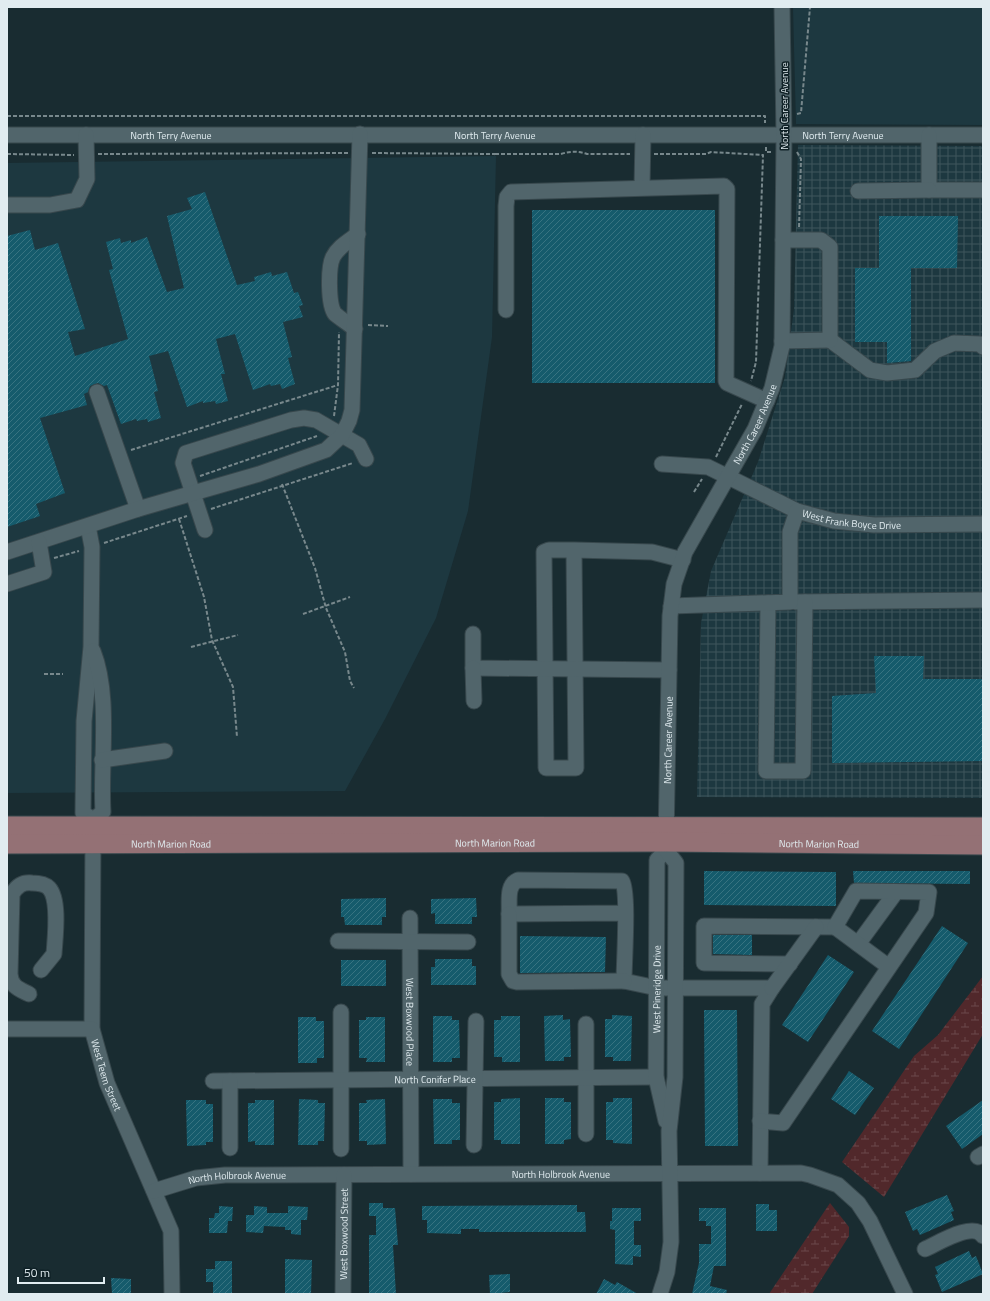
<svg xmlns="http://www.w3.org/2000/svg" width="990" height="1301" font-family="'Titillium Web',sans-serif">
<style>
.built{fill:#1d3840}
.industrial{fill:url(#industrial-grid)}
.wetland{fill:url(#wetland-marsh)}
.building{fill:url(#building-hatch)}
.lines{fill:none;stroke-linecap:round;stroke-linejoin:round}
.minor-casing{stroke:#38484d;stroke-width:17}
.major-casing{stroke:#38484d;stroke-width:21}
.path{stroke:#78888c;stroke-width:2;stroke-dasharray:4 2;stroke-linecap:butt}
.minor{stroke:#51656b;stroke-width:15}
.major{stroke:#947175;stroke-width:19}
.labels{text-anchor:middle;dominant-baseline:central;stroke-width:3;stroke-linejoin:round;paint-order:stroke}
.street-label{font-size:10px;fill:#e1ecf0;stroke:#102227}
</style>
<defs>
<pattern id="industrial-grid" width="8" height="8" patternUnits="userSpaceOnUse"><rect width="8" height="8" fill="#1d3840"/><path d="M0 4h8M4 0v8" fill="none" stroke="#3e555c"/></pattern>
<pattern id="wetland-marsh" width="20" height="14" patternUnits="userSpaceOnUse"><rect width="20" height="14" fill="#51282b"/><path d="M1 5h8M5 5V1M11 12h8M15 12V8" fill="none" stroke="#6a474a"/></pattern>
<pattern id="building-hatch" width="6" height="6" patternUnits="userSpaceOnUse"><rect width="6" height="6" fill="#155b6c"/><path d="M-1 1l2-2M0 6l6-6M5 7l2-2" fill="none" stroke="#377381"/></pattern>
</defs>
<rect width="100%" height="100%" fill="#192c31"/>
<g class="built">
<path d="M 793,7 L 983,7 L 983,125 L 796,124 Z"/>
<path d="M 496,156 L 492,337 L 468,511 L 436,618 L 385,719 L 345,791 L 7,793 L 7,163 Z"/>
</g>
<path class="industrial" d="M 798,145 L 983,146 L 983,798 L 697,797 L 701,623 L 711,571 L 758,462 L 785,377 L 794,309 Z"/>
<g class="wetland">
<path d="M 983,976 L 983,1034 L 884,1197 L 842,1162 L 914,1056 L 938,1035 Z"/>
<path d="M 830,1203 L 849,1227 L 849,1236 L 812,1294 L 769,1294 Z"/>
</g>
<g class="building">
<path d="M 205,192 L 237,285 L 255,281 L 254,277 L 271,272 L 272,276 L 287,272 L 294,293 L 298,292 L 303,305 L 299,306 L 303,317 L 283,322 L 292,357 L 288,358 L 295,384 L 282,389 L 280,384 L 271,386 L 270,384 L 253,390 L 235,334 L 216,339 L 225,374 L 221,374 L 228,401 L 216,404 L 215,401 L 203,403 L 203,401 L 187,407 L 168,351 L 149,356 L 158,391 L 154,392 L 161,418 L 148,422 L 147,419 L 137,421 L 136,419 L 121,424 L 107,385 L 104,386 L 98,383 L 90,386 L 88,392 L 84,394 L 87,405 L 40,418 L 65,493 L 36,504 L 40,516 L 7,527 L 7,236 L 30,230 L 35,250 L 58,243 L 85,329 L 68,332 L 75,356 L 128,339 L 109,270 L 113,269 L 106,242 L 120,238 L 121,243 L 131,240 L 131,243 L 147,237 L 167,292 L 184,288 L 167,216 L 192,209 L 187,198 Z"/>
<rect x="532" y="210" width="183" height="173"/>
<path d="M 879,216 L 958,216 L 957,268 L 911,268 L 911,361 L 887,363 L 887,342 L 855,342 L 855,268 L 879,268 Z"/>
<path d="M 874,656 L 924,656 L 923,679 L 983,679 L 983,761 L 832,763 L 832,696 L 876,693 Z"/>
<path d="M 704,871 L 836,872 L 836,906 L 704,905 Z"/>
<path d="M 853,871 L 970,871 L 970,884 L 854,883 Z"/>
<path d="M 386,898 L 386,917 L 382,917 L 382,925 L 345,925 L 344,917 L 341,917 L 341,899 Z"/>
<path d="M 476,898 L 477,917 L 472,917 L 472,924 L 435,924 L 435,913 L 431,914 L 431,899 Z"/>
<path d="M 942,926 L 968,943 L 899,1049 L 872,1031 Z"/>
<path d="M 713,935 L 752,935 L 752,955 L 713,954 Z"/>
<path d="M 520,936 L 606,937 L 605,972 L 520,973 Z"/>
<path d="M 828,955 L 854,972 L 808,1042 L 782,1025 Z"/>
<path d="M 435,959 L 472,959 L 472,966 L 476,966 L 476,985 L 431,985 L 431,967 L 435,967 Z"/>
<rect x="341" y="960" width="45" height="26"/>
<path d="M 704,1010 L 737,1010 L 738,1146 L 705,1146 Z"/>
<path d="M 563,1015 L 563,1020 L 570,1019 L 571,1057 L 564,1057 L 564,1061 L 545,1061 L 544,1016 Z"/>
<path d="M 612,1015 L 632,1016 L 631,1061 L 613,1061 L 613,1057 L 605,1057 L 605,1019 L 612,1019 Z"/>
<path d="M 433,1016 L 452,1016 L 452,1020 L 459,1020 L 460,1058 L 452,1058 L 452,1062 L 433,1062 Z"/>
<path d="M 501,1016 L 520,1016 L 520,1062 L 502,1062 L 502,1057 L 494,1057 L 494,1020 L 501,1020 Z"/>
<path d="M 298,1017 L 316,1017 L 316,1021 L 324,1021 L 324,1058 L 317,1058 L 317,1063 L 298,1063 Z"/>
<path d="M 366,1017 L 385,1017 L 385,1062 L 366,1062 L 367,1058 L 359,1058 L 359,1020 L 366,1020 Z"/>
<path d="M 849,1071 L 874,1088 L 855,1115 L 831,1099 Z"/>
<path d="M 520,1098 L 520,1144 L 501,1144 L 501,1140 L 494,1140 L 494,1102 L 501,1102 L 501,1099 Z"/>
<path d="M 545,1098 L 564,1098 L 564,1102 L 571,1102 L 571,1139 L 564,1140 L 564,1144 L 545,1144 Z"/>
<path d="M 613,1098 L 632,1098 L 632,1144 L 613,1143 L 613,1140 L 606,1140 L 606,1102 L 613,1102 Z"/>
<path d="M 299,1099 L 318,1100 L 318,1103 L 325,1103 L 324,1141 L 318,1141 L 318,1145 L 298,1145 Z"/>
<path d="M 385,1099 L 386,1144 L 367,1145 L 367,1141 L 359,1141 L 359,1103 L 367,1103 L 366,1100 Z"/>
<path d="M 433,1099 L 452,1099 L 452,1103 L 460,1103 L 460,1140 L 452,1140 L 452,1144 L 434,1144 Z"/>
<path d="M 186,1100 L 206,1100 L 206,1104 L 213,1104 L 213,1142 L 206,1142 L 206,1145 L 187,1146 Z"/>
<path d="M 255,1100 L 274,1100 L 274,1145 L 255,1145 L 255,1141 L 248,1142 L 248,1103 L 255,1103 Z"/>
<path d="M 983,1100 L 983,1134 L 962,1149 L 946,1126 Z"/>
<path d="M 947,1195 L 954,1211 L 951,1212 L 954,1220 L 920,1235 L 917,1229 L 913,1231 L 905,1212 Z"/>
<path d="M 369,1203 L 383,1203 L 383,1208 L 395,1208 L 398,1245 L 393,1245 L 396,1294 L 369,1294 L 369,1235 L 376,1235 L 376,1216 L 369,1216 Z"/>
<path d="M 756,1204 L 769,1204 L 769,1210 L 777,1210 L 777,1231 L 756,1231 Z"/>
<path d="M 577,1205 L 577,1212 L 585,1212 L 586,1232 L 479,1232 L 479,1229 L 461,1229 L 461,1234 L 427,1233 L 427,1220 L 422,1220 L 422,1206 Z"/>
<path d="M 219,1206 L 233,1207 L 232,1221 L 228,1221 L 227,1233 L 209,1233 L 209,1218 L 214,1218 L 215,1213 L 219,1213 Z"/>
<path d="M 254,1206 L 267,1207 L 267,1213 L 288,1213 L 288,1206 L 308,1207 L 307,1220 L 301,1220 L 301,1235 L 291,1234 L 291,1230 L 285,1230 L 285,1227 L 264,1226 L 263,1233 L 246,1232 L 246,1215 L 254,1215 Z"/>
<path d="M 612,1208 L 641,1208 L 641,1221 L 634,1221 L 634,1245 L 641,1245 L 641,1257 L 633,1256 L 633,1265 L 615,1264 L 615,1230 L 610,1229 L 610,1221 L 612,1221 Z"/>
<path d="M 699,1208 L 726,1208 L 726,1266 L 714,1266 L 710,1286 L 727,1290 L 726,1294 L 692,1294 L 699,1263 L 699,1244 L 711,1244 L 711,1226 L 706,1226 L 706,1221 L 699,1221 Z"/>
<path d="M 969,1251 L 972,1258 L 976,1256 L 983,1274 L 942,1292 L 935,1275 L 938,1274 L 935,1267 Z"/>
<path d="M 285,1259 L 312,1260 L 311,1294 L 285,1294 Z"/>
<path d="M 215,1261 L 232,1261 L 232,1294 L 213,1294 L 213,1282 L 206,1282 L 206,1269 L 215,1269 Z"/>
<path d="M 510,1274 L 510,1292 L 490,1294 L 489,1275 Z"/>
<path d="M 111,1278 L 131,1279 L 131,1294 L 112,1294 Z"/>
<path d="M 604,1279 L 615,1285 L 617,1282 L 638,1294 L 596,1294 Z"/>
</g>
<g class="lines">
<g class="minor-casing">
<g id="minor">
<path id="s1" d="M 7,135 L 983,135"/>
<path d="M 929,135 L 929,190 L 983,190"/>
<path d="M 642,187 L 643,135"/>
<path d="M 858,191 L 929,190"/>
<path d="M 7,205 L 50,205 L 77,200 L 87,179 L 86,135"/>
<path d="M 506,310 L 506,206 L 507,197 L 511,192 L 724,186 L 727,189 L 726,381 L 727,383 L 767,401"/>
<path d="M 355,329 C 349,324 341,319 335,314 C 328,305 328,267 333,257 C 338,247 349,241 358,234"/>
<path d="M 830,340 L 870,370 L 887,373 L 915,370 L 935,351 L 954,343 L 980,344 L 983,347"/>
<path d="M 782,341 L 830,340 L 830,247 L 821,240 L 783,240"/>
<path d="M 97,392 L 138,509"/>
<path id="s2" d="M 662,464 L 708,467 L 797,511 L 834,521 L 874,525 L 983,524"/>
<path d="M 88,526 L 92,547 L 91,647 L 84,721 L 83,813 L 93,820"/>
<path d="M 205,530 L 183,463 L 186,453 L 291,420 L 304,418 L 316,420 L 359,445 L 366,459"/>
<path d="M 574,550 L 549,550 L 544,552 L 546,768 L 576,768 L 574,550 L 652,552 L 683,560"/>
<path d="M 7,552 L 138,509 L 259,474 L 326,450 L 342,435 L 349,421 L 352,410 L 360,134"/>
<path d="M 7,584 L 44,572 L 39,542"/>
<path d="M 795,602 L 983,600"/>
<path d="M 768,603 L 766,771 L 803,771 L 805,602"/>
<path d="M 671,606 L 790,602 L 790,532 L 797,511"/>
<path d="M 473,634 L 473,668 L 669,670"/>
<path d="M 93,651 C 111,696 100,763 103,812 L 93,820"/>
<path d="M 473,668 L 474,701"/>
<path d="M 102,760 L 165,751"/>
<path id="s3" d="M 93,832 L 92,1029 L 107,1083 L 171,1231 L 172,1294"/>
<path d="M 625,913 L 509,914 C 510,902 506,885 518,880 L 622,881 C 629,891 624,964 624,981 L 657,988 L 772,988 L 762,1004 L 760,1173"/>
<path d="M 509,914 L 509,974 L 513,981 L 517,982 L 624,981"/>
<path id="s4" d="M 410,918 L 411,1174"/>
<path d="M 338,941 L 468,942"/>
<path d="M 858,944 L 896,892"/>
<path d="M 790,964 L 704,963 L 704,926 L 835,927"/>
<path d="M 772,988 L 816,927"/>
<path d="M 29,994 C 19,989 11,987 10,974 L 12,894 C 17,886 22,882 32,883 C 37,883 45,884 49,888 C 60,900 55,938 54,954 L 41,970"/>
<path d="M 341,1012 L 341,1149"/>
<path d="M 586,1024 L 586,1134"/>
<path d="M 7,1029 L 92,1029"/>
<path id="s5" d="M 213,1081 L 656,1077"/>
<path d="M 230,1081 L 230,1148"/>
<path id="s6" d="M 666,1121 L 656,1077 L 657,860 L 666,850"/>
<path d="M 760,1121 L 783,1123 L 926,913 L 929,892 L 856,891 L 835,927 L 889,967"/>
<path d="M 474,1145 L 476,1021"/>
<path d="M 978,1157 L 983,1154"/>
<path id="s7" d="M 154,1191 L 196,1178 L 225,1175 L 801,1173 L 810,1175 L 838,1185 L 858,1203 L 870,1221 L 905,1294"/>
<path d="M 925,1249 C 937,1244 973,1221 983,1236"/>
<path id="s8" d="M 343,1294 L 344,1175"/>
<path id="s9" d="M 660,1294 L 667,1272 L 671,1242 L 669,1131 L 675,1077 L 676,863 L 666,850 L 666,842 L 670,616 L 674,584 L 685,552 L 755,429 L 772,388 L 782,346 L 784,136 L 782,7"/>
</g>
</g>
<g class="major-casing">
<g id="major">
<path d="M 7,826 L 983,827"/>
<path id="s10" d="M 7,844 L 666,842 L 983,845"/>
</g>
</g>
<g class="path">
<path d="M 797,114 L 801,113 L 810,7"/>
<path d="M 7,116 L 765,116 L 765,123"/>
<path d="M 766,147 L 766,152 L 771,152"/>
<path d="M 797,152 L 801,159 L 799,228"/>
<path d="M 372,153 L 495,154 L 496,156"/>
<path d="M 7,154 L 74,155"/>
<path d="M 98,154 L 348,153"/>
<path d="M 495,154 L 561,154 C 570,151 578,151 587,154 L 630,154"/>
<path d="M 654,154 L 706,154 L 711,152 L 763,155 L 756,362 L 751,381"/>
<path d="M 368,325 L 388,326"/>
<path d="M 334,416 L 338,385 L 339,332"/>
<path d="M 131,450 L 338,385"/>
<path d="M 716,457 L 742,404"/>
<path d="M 200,476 L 317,436"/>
<path d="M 282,484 L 315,568 L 326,608 L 345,652 L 350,681 L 354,688"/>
<path d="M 694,492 L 702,479"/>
<path d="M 211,509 L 353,463"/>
<path d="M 179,519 L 204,597 L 212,640 L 233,687 L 237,737"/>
<path d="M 104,543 L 187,516"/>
<path d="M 54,558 L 79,551"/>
<path d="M 303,614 L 350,597"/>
<path d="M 191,647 L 238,635"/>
<path d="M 44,674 L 63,674"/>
</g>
<use href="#minor" class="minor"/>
<use href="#major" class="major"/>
</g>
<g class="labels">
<g class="street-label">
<text transform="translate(784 106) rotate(-90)">North Career Avenue</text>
<text stroke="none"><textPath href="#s1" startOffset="164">North Terry Avenue</textPath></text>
<text stroke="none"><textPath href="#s1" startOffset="488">North Terry Avenue</textPath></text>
<text stroke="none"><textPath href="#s1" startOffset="836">North Terry Avenue</textPath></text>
<text stroke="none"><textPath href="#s9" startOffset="895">North Career Avenue</textPath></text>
<text stroke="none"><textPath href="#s2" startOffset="201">West Frank Boyce Drive</textPath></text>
<text stroke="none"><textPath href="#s9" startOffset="559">North Career Avenue</textPath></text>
<text stroke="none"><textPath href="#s10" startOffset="488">North Marion Road</textPath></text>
<text stroke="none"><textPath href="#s10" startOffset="812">North Marion Road</textPath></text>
<text stroke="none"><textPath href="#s10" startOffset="164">North Marion Road</textPath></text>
<text stroke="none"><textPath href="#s6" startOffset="133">West Pineridge Drive</textPath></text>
<text stroke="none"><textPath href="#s4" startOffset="104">West Boxwood Place</textPath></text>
<text stroke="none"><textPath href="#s3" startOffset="245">West Teem Street</textPath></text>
<text stroke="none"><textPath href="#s5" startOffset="222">North Conifer Place</textPath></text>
<text stroke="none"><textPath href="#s7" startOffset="409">North Holbrook Avenue</textPath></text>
<text stroke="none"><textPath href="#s7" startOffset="85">North Holbrook Avenue</textPath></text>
<text stroke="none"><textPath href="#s8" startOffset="60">West Boxwood Street</textPath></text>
</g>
</g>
<rect width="990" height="1301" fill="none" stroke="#e1ecf0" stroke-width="16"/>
<path d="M18 1277v6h86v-6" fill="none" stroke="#e1ecf0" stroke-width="2"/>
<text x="24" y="1277" font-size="12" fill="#e1ecf0" stroke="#102227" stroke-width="3" paint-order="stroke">50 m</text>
</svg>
